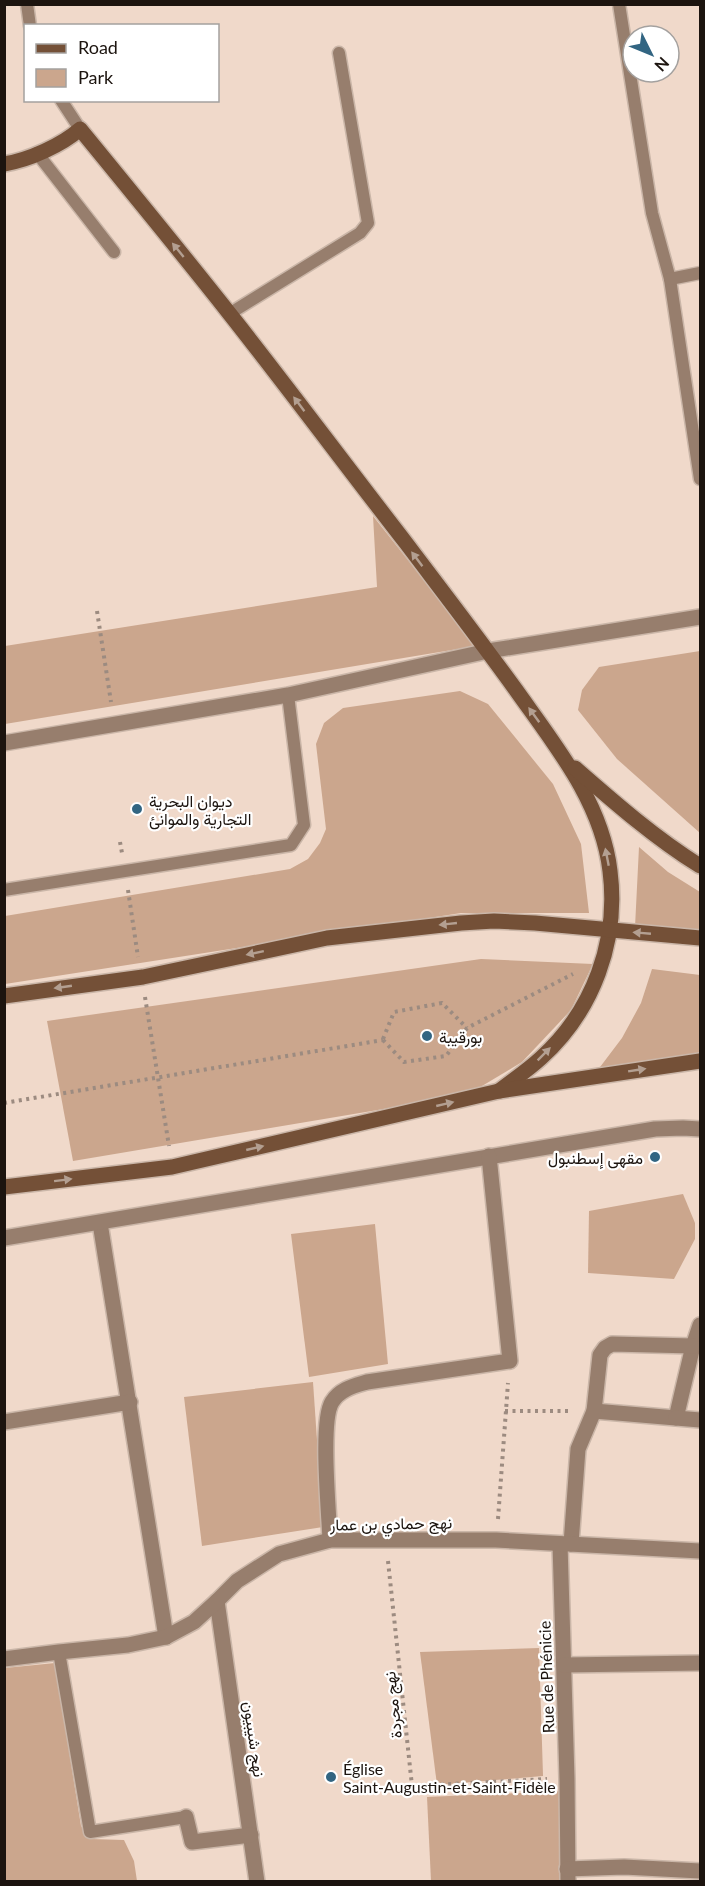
<svg xmlns="http://www.w3.org/2000/svg" width="705" height="1886" font-family="Lato,Vazirmatn,sans-serif">
<style>
.green{fill:#cba68d}
.lines{fill:none;stroke-linecap:round;stroke-linejoin:round}
.lane-casing{stroke:#cab6a8;stroke-width:15}
.street-casing{stroke:#cab6a8;stroke-width:18}
.secondary-casing{stroke:#cab6a8;stroke-width:18}
.path{stroke:#9c8b80;stroke-width:4;stroke-dasharray:3 4.5;stroke-linecap:butt}
.lane{stroke:#977e6d;stroke-width:12}
.street{stroke:#977e6d;stroke-width:15}
.secondary{stroke:#745037;stroke-width:15}
.oneway{fill:#b39f91}
.poi-dot{fill:#326582;stroke:#fff;stroke-width:2}
.labels{text-anchor:middle;dominant-baseline:central;stroke-width:4.5;stroke-linejoin:round;paint-order:stroke}
.poi-label{font-size:16px;fill:#1c140f;stroke:#fff;text-anchor:start}
.street-label{font-size:16px;fill:#1c140f;stroke:#fff}
</style>
<rect width="100%" height="100%" fill="#f0d9ca"/>
<g class="green">
<path d="M 373,516 L 476,646 L 5,724 L 5,646 L 377,587 Z"/>
<path d="M 700,651 L 700,833 L 617,759 L 578,710 L 582,690 L 599,667 Z"/>
<path d="M 460,691 L 488,704 L 553,784 L 581,844 L 589,913 L 461,913 L 5,984 L 5,916 L 290,869 L 308,859 L 320,843 L 326,829 L 316,744 L 324,723 L 343,708 Z"/>
<path d="M 639,847 L 668,872 L 700,892 L 700,933 L 635,927 Z"/>
<path d="M 481,959 L 593,964 L 571,1010 L 522,1062 L 467,1095 L 73,1161 L 47,1021 Z"/>
<path d="M 652,969 L 700,975 L 700,1057 L 594,1075 L 622,1038 L 641,1003 Z"/>
<path d="M 683,1194 L 695,1223 L 695,1239 L 674,1279 L 588,1273 L 589,1211 Z"/>
<path d="M 375,1224 L 388,1364 L 309,1377 L 291,1234 Z"/>
<path d="M 313,1382 L 323,1527 L 202,1546 L 184,1397 Z"/>
<path d="M 539,1648 L 543,1776 L 437,1785 L 420,1652 Z"/>
<path d="M 55,1663 L 81,1826 L 90,1839 L 124,1840 L 134,1861 L 137,1881 L 5,1882 L 5,1668 Z"/>
<path d="M 562,1791 L 563,1881 L 431,1881 L 427,1797 Z"/>
</g>
<g class="lines">
<g class="lane-casing">
<g id="lane">
<path d="M 27,4 L 30,26"/>
<path d="M 619,4 L 652,213 L 670,279 L 700,479"/>
<path d="M 61,100 L 80,129"/>
<path d="M 37,153 L 114,252"/>
<path d="M 670,279 L 700,273"/>
<path d="M 229,314 L 360,233 L 368,223 L 339,53"/>
<path d="M 4,890 L 291,845 L 304,825 L 288,695"/>
<path d="M 59,1652 L 90,1832 L 186,1817"/>
</g>
</g>
<g class="street-casing">
<g id="street">
<path d="M 4,743 L 288,695 L 488,651 L 700,617"/>
<path d="M 100,1223 L 166,1637"/>
<path d="M 4,1238 L 655,1129 L 683,1128 L 700,1129"/>
<path d="M 594,1411 L 676,1418 L 693,1346 L 700,1325"/>
<path d="M 676,1418 L 700,1420"/>
<path d="M 4,1422 L 130,1402"/>
<path d="M 330,1540 C 329,1513 320,1421 332,1402 C 340,1389 354,1386 367,1382 L 510,1361 L 489,1156"/>
<path d="M 560,1544 L 567,1779 L 568,1882"/>
<path d="M 571,1544 L 578,1449 L 594,1411 L 600,1355 L 605,1348 L 612,1344 L 693,1346"/>
<path d="M 217,1601 L 257,1882"/>
<path d="M 4,1659 L 59,1652 L 128,1645 L 166,1637 L 194,1622 L 217,1601 L 237,1581 L 279,1554 L 330,1540 L 496,1540 L 700,1551"/>
<path d="M 564,1665 L 700,1663"/>
<path d="M 186,1817 L 192,1842 L 251,1835"/>
<path d="M 567,1869 L 624,1867 L 700,1871"/>
</g>
</g>
<g class="secondary-casing">
<g id="secondary">
<path d="M 4,164 C 29,160 62,145 80,129 C 130,190 180,251 229,313 C 289,389 347,467 406,543 C 443,592 480,640 516,690 C 555,745 602,802 610,871 C 619,941 593,1011 541,1058 C 528,1070 513,1080 499,1091"/>
<path d="M 575,768 C 615,803 655,838 700,866"/>
<path d="M 4,996 L 143,977 L 327,938 L 461,923 L 494,921 L 535,923 L 700,938"/>
<path d="M 4,1187 L 172,1167 L 499,1091 L 700,1061"/>
</g>
</g>
<g class="path">
<path d="M 97,611 L 111,702"/>
<path d="M 120,842 L 122,853"/>
<path d="M 128,890 L 138,957"/>
<path d="M 145,997 L 169,1146"/>
<path d="M 383,1039 L 394,1012 L 442,1003 L 467,1028"/>
<path d="M 383,1040 L 404,1062 L 446,1056 L 467,1028 L 573,974"/>
<path d="M 4,1103 L 383,1040"/>
<path d="M 505,1411 L 572,1411"/>
<path d="M 498,1519 L 508,1383"/>
<path d="M 388,1561 L 412,1786 L 547,1779"/>
</g>
<use href="#lane" class="lane"/>
<use href="#street" class="street"/>
<use href="#secondary" class="secondary"/>
</g>
<defs><path id="oneway-solid" d="M-6-.8H1V-3.2L6.5 0L1 3.2V.8H-6Z" transform="scale(1.5)"/></defs>
<g class="oneway">
<use href="#oneway-solid" transform="translate(178 250) rotate(-129)"/>
<use href="#oneway-solid" transform="translate(299 404) rotate(-127)"/>
<use href="#oneway-solid" transform="translate(417 559) rotate(-127)"/>
<use href="#oneway-solid" transform="translate(534 715) rotate(-126)"/>
<use href="#oneway-solid" transform="translate(607 857) rotate(-101)"/>
<use href="#oneway-solid" transform="translate(448 924) rotate(174)"/>
<use href="#oneway-solid" transform="translate(642 933) rotate(-175)"/>
<use href="#oneway-solid" transform="translate(255 953) rotate(168)"/>
<use href="#oneway-solid" transform="translate(63 987) rotate(172)"/>
<use href="#oneway-solid" transform="translate(544 1054) rotate(-45)"/>
<use href="#oneway-solid" transform="translate(637 1070) rotate(-9)"/>
<use href="#oneway-solid" transform="translate(445 1104) rotate(-13)"/>
<use href="#oneway-solid" transform="translate(255 1148) rotate(-13)"/>
<use href="#oneway-solid" transform="translate(63 1180) rotate(-7)"/>
</g>
<g class="poi-dot">
<circle cx="137" cy="809" r="6"/>
<circle cx="427" cy="1036" r="6"/>
<circle cx="655" cy="1157" r="6"/>
<circle cx="331" cy="1777" r="6"/>
</g>
<g class="labels">
<g class="poi-label">
<text x="149" y="800">ديوان البحرية<tspan x="149" dy="18">التجارية والموانئ</tspan></text>
<text x="439" y="1036">بورقيبة</text>
<text x="643" y="1157" text-anchor="end">مقهى إسطنبول</text>
<text x="343" y="1768">Église<tspan x="343" dy="18">Saint-Augustin-et-Saint-Fidèle</tspan></text>
</g>
<g class="street-label">
<text transform="translate(391 1523) rotate(-1)">نهج حمادي بن عمار</text>
<text transform="translate(546 1677) rotate(-92)">Rue de Phénicie</text>
<text transform="translate(392 1705) rotate(-96)">نهج مجردة</text>
<text transform="translate(255 1739) rotate(82)">نهج شيبيون</text>
</g>
</g>
<rect width="705" height="1886" fill="none" stroke="#1c140f" stroke-width="12"/>
<rect x="24" y="24" width="195" height="78" fill="#ffffff" stroke="#a4a19f" stroke-width="1.5"/>
<rect x="36" y="44" width="30" height="9" fill="#745037" stroke="#a4a19f" stroke-width="1.5"/>
<text x="78" y="54" font-size="18" fill="#1c140f">Road</text>
<rect x="36" y="69" width="30" height="18" fill="#cba68d" stroke="#a4a19f" stroke-width="1.5"/>
<text x="78" y="84" font-size="18" fill="#1c140f">Park</text>
<g transform="translate(651 54) rotate(133)"><circle r="28" fill="#ffffff" stroke="#a4a19f" stroke-width="1.5"/>
<path d="M0-4.5L10 22L0 15L-10 22Z" fill="#326582"/>
<text y="-9" font-size="16" font-weight="bold" text-anchor="middle" fill="#1c140f">N</text>
</g>
</svg>
